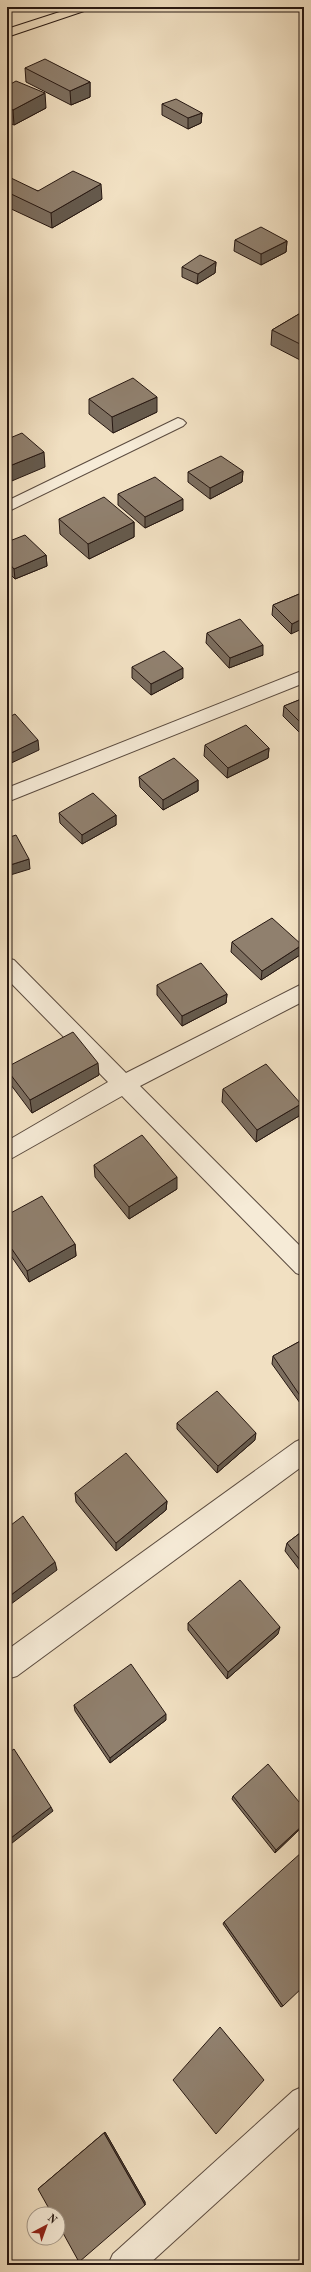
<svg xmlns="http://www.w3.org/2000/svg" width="311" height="2272" font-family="'Old Standard TT',serif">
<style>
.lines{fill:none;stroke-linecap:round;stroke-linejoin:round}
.street-casing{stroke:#5a4a3e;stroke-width:2}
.primary-casing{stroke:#271812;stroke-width:2}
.street{fill:#f6ebd7;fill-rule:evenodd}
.primary{fill:#f1e0c2;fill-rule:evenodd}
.wall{fill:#7c6e5f;stroke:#271812}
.shaded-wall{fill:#655a4d;stroke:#271812}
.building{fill:#90806e;stroke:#271812}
</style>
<rect width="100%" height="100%" fill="#f1e0c2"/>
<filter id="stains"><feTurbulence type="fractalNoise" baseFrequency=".005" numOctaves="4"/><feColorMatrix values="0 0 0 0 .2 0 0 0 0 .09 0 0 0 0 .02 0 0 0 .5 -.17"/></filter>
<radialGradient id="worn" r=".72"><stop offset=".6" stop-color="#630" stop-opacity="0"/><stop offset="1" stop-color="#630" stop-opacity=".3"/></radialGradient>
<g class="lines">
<g class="street-casing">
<g id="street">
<path d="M 178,418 L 183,420 L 186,423 L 183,426 L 7,512 L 7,501 Z"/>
<path d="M 304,670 L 304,683 L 7,802 L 7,788 Z"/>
<path d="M 7,958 L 14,960 L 126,1073 L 304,983 L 304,1001 L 140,1086 L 304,1250 L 304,1276 L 296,1273 L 122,1096 L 7,1161 L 7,1141 L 108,1082 L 7,979 Z"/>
<path d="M 304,1438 L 304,1465 L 17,1676 L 7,1679 L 7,1650 L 295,1442 Z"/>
<path d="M 304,2086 L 304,2123 L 148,2265 L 108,2265 L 113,2254 L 293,2091 Z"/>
</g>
</g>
<g class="primary-casing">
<path id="primary" d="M 75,7 L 92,7 L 90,9 L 7,37 L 7,29 Z"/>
</g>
<use href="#street" class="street"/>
<use href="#primary" class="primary"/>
</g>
<g class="wall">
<path d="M 25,68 L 90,82 L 90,97 L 71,105 L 26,82 Z"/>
<path d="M 7,86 L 46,108 L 14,125 L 7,122 Z"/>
<path d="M 162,104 L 202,113 L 201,123 L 188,129 L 162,115 Z"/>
<path d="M 7,181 L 38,191 L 102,199 L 52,228 L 7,207 Z"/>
<path d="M 235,240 L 287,241 L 286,252 L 261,265 L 234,251 Z"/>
<path d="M 216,262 L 215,273 L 197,284 L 182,277 L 182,267 Z"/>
<path d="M 304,311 L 304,360 L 302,361 L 271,345 L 272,330 Z"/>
<path d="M 89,399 L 157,412 L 113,433 L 89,414 Z"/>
<path d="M 243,471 L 242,482 L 210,499 L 188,482 L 188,472 Z"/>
<path d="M 118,494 L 183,510 L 145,528 L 118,505 Z"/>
<path d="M 59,519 L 134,522 L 134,537 L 89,559 L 60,534 Z"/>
<path d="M 7,542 L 46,555 L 47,566 L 15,579 L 7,571 Z"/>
<path d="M 304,592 L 291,634 L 272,615 L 273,605 Z"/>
<path d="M 207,633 L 263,655 L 229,668 L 206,643 Z"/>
<path d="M 132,667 L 183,678 L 151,695 L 132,678 Z"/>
<path d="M 304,698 L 304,737 L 283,716 L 284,706 Z"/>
<path d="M 205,745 L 269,748 L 268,758 L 227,778 L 204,756 Z"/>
<path d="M 139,777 L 198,780 L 198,791 L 163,810 L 140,787 Z"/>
<path d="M 59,813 L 116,815 L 116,825 L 82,844 L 60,823 Z"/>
<path d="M 232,942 L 302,945 L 300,955 L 261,980 L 231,952 Z"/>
<path d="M 157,985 L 227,994 L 226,1003 L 182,1026 L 157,995 Z"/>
<path d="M 7,1067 L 99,1075 L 32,1113 L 8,1081 Z"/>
<path d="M 223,1089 L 299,1116 L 256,1142 L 222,1102 Z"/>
<path d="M 94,1165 L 177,1189 L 129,1219 L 95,1177 Z"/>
<path d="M 7,1215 L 75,1244 L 76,1256 L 29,1282 L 7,1250 Z"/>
<path d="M 304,1339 L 304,1401 L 300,1403 L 272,1364 L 273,1356 Z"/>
<path d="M 177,1423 L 255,1440 L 217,1473 L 177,1429 Z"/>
<path d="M 75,1493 L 167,1501 L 166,1510 L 116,1551 L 76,1502 Z"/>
<path d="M 304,1530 L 304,1576 L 285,1551 L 287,1543 Z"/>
<path d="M 188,1623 L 278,1634 L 227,1679 L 188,1630 Z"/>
<path d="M 74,1705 L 166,1720 L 110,1763 L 75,1711 Z"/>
<path d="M 233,1796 L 304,1808 L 304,1825 L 275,1853 L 232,1799 Z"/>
<path d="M 224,1922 L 283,2006 L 281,2007 L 223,1924 Z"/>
<path d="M 105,2132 L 145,2202 L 145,2205 L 38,2189 Z"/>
</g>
<g class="shaded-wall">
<path d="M 90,82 L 90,97 L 71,105 L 70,91 Z"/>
<path d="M 45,93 L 46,108 L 14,125 L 13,110 Z"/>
<path d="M 202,113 L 201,123 L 188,129 L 188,118 Z"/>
<path d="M 101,184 L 102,199 L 52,228 L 51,213 Z"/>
<path d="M 287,241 L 286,252 L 261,265 L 261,254 Z"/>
<path d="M 216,262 L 215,273 L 197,284 L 198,274 Z"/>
<path d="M 304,346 L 304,360 L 302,361 Z"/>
<path d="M 157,397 L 157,412 L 113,433 L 112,417 Z"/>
<path d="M 44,452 L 45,467 L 7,483 L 7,467 Z"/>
<path d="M 243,471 L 242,482 L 210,499 L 210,488 Z"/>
<path d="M 183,499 L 183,510 L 145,528 L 145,517 Z"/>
<path d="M 134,522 L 134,537 L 89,559 L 88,544 Z"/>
<path d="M 46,555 L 47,566 L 15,579 L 14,569 Z"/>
<path d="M 304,618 L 304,628 L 291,634 L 292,624 Z"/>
<path d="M 263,645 L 263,655 L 229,668 L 230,658 Z"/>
<path d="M 183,668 L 183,678 L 151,695 L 151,684 Z"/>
<path d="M 38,740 L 39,750 L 7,765 L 7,755 Z"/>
<path d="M 269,748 L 268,758 L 227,778 L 228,768 Z"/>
<path d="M 198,780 L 198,791 L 163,810 L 163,800 Z"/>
<path d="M 116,815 L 116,825 L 82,844 L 82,835 Z"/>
<path d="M 29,859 L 30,869 L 7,876 L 7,866 Z"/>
<path d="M 302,945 L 300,955 L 261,980 L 262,971 Z"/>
<path d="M 227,994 L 226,1003 L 182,1026 L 182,1016 Z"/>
<path d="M 98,1063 L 99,1075 L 32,1113 L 30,1100 Z"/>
<path d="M 301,1104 L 299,1116 L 256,1142 L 257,1130 Z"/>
<path d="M 177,1177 L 177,1189 L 129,1219 L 129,1207 Z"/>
<path d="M 75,1244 L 76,1256 L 29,1282 L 27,1271 Z"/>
<path d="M 304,1395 L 304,1401 L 300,1403 L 301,1397 Z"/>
<path d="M 256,1433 L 255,1440 L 217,1473 L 218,1466 Z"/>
<path d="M 167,1501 L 166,1510 L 116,1551 L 116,1543 Z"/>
<path d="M 55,1562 L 57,1570 L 7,1607 L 7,1598 Z"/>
<path d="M 280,1627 L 278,1634 L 227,1679 L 228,1672 Z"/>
<path d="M 166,1714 L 166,1720 L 110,1763 L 110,1758 Z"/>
<path d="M 51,1807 L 53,1811 L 7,1847 L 7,1841 Z"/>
<path d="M 304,1824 L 304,1825 L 275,1853 L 276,1850 Z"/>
<path d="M 105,2132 L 145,2202 L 145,2205 L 104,2133 Z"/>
</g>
<g class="building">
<path d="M 45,59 L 90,82 L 70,91 L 25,68 Z"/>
<path d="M 16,81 L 45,93 L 13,110 L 7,107 L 7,86 Z"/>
<path d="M 176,99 L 202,113 L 188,118 L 162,104 Z"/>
<path d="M 73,171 L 101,184 L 51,213 L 7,192 L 7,181 L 11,178 L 38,191 Z"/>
<path d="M 261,227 L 287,241 L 261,254 L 235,240 Z"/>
<path d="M 200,255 L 216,262 L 198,274 L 182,267 Z"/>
<path d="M 304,311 L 304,346 L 272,330 Z"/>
<path d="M 133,378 L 157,397 L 112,417 L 89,399 Z"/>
<path d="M 22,433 L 44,452 L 7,467 L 7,436 L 10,438 Z"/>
<path d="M 221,456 L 243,471 L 210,488 L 188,472 Z"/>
<path d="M 155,477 L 183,499 L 145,517 L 118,494 Z"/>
<path d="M 104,497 L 134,522 L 88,544 L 59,519 Z"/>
<path d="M 25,535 L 46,555 L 14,569 L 7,561 L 7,542 Z"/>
<path d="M 304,592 L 304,618 L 292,624 L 273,605 Z"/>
<path d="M 240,619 L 263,645 L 230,658 L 207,633 Z"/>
<path d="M 164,651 L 183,668 L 151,684 L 132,667 Z"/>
<path d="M 304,698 L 304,726 L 284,706 Z"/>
<path d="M 15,714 L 38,740 L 7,755 L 7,718 Z"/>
<path d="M 246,725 L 269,748 L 228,768 L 205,745 Z"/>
<path d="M 174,758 L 198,780 L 163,800 L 139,777 Z"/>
<path d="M 93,793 L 116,815 L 82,835 L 59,813 Z"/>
<path d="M 16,835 L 29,859 L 7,866 L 7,838 Z"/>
<path d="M 272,918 L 302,945 L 262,971 L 232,942 Z"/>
<path d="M 201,963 L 227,994 L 182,1016 L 157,985 Z"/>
<path d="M 73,1032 L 98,1063 L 30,1100 L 7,1070 L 7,1067 Z"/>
<path d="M 266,1064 L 301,1104 L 257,1130 L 223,1089 Z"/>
<path d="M 142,1135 L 177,1177 L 129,1207 L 94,1165 Z"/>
<path d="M 42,1196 L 75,1244 L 27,1271 L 7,1242 L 7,1215 Z"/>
<path d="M 304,1339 L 304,1395 L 301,1397 L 273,1356 Z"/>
<path d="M 217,1391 L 256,1433 L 218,1466 L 177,1423 Z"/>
<path d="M 126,1453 L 167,1501 L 116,1543 L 75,1493 Z"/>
<path d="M 23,1516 L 55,1562 L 7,1598 L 7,1528 Z"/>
<path d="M 304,1530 L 304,1565 L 287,1543 Z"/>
<path d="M 240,1580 L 280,1627 L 228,1672 L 188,1623 Z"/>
<path d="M 131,1664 L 166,1714 L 110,1758 L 74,1705 Z"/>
<path d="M 14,1749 L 51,1807 L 7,1841 L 7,1754 Z"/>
<path d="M 268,1764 L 304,1808 L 304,1824 L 276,1850 L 233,1796 Z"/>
<path d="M 302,1852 L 304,1854 L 304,1986 L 283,2006 L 224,1922 Z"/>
<path d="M 220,2027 L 264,2080 L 216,2134 L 173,2080 Z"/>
<path d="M 104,2133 L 145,2205 L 79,2262 L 58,2224 L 58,2214 L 52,2214 L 38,2189 Z"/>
</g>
<rect width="311" height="2272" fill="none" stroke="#f1e0c2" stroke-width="24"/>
<rect x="8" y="8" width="295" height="2256" fill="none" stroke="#271812" stroke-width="2"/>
<rect x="12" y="12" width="287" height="2248" fill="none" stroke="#271812"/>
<g transform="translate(46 2226) rotate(41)"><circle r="19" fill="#f6ebd7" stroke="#a39788"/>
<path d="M0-3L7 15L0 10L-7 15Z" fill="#8f2418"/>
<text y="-6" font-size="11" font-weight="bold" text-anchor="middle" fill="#271812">N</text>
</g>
<rect width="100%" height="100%" filter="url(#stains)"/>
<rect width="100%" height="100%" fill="url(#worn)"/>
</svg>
